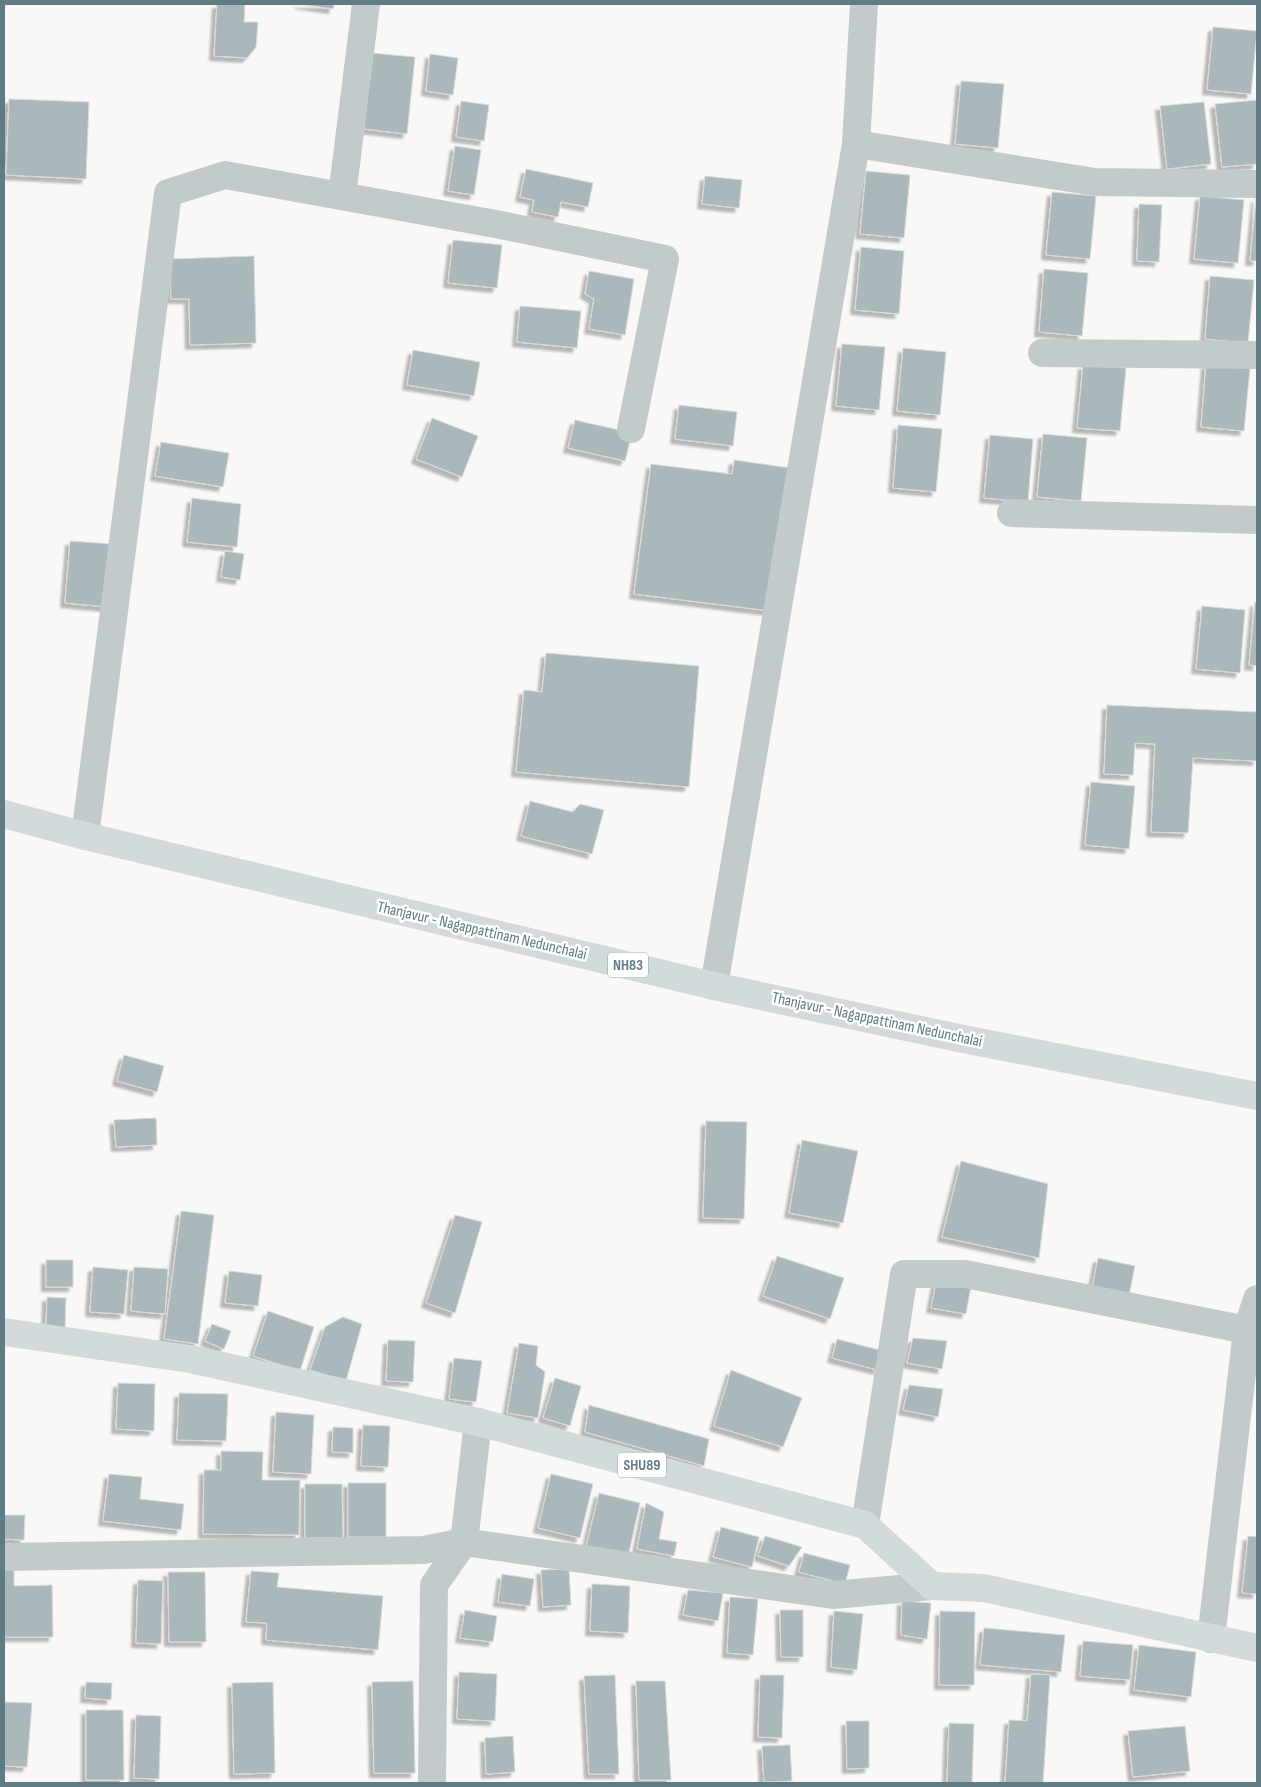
<svg xmlns="http://www.w3.org/2000/svg" width="1261" height="1787" font-family="'Sofia Sans Condensed',sans-serif">
<style>
.building{fill:#aab7bb;stroke:#dbdad8;filter:url(#shadow)}
.lines{fill:none;stroke-linecap:round;stroke-linejoin:round}
.minor{stroke:#c3cacc;stroke-width:28}
.major{stroke:#d2dadc;stroke-width:28}
.highway{stroke:#d2dadc;stroke-width:28}
.labels{text-anchor:middle;dominant-baseline:central;stroke-width:5;stroke-linejoin:round;paint-order:stroke}
.shield{fill:#fff;stroke:#90a3a9;stroke-width:1}
.shield-label{font-size:15px;font-weight:bold;fill:#607b84}
.street-label{font-size:16px;fill:#607b84;stroke:#fff}
</style>
<defs>
<filter id="shadow"><feDropShadow dx="-4.5" dy="4.5" stdDeviation="1" flood-color="#0004"/></filter>
</defs>
<rect width="100%" height="100%" fill="#f9f8f6"/>
<g class="building">
<path d="M 217,4 L 245,4 L 244,22 L 258,22 L 256,47 L 247,58 L 214,56 Z"/>
<path d="M 299,4 L 334,4 L 333,9 Z"/>
<path d="M 1213,27 L 1257,31 L 1251,94 L 1207,90 Z"/>
<path d="M 371,53 L 415,57 L 407,134 L 364,129 Z"/>
<path d="M 430,54 L 458,58 L 453,95 L 426,91 Z"/>
<path d="M 961,81 L 1004,84 L 998,148 L 955,144 Z"/>
<path d="M 9,99 L 89,102 L 86,179 L 6,175 Z"/>
<path d="M 1257,100 L 1257,164 L 1222,167 L 1215,104 Z"/>
<path d="M 461,101 L 489,105 L 484,141 L 456,137 Z"/>
<path d="M 1204,102 L 1211,164 L 1167,169 L 1160,106 Z"/>
<path d="M 455,146 L 481,150 L 474,195 L 448,191 Z"/>
<path d="M 526,169 L 593,183 L 588,207 L 561,202 L 558,217 L 532,212 L 534,200 L 520,197 Z"/>
<path d="M 866,171 L 910,175 L 904,238 L 860,234 Z"/>
<path d="M 705,176 L 742,180 L 739,208 L 702,204 Z"/>
<path d="M 1052,192 L 1096,196 L 1090,259 L 1046,255 Z"/>
<path d="M 1200,196 L 1244,200 L 1238,263 L 1194,259 Z"/>
<path d="M 1256,198 L 1257,198 L 1257,261 L 1250,261 Z"/>
<path d="M 1139,204 L 1162,205 L 1159,262 L 1137,261 Z"/>
<path d="M 453,240 L 502,245 L 497,288 L 448,283 Z"/>
<path d="M 861,247 L 904,251 L 899,314 L 855,310 Z"/>
<path d="M 254,256 L 256,343 L 190,345 L 189,299 L 171,299 L 170,259 Z"/>
<path d="M 1044,269 L 1088,273 L 1082,336 L 1039,332 Z"/>
<path d="M 589,271 L 634,279 L 625,335 L 589,329 L 594,299 L 585,294 Z"/>
<path d="M 1210,276 L 1254,280 L 1248,343 L 1205,339 Z"/>
<path d="M 520,306 L 581,311 L 577,348 L 517,342 Z"/>
<path d="M 842,344 L 885,347 L 879,410 L 836,406 Z"/>
<path d="M 903,348 L 946,352 L 940,415 L 897,411 Z"/>
<path d="M 413,350 L 480,362 L 474,396 L 407,385 Z"/>
<path d="M 1206,364 L 1250,368 L 1244,431 L 1201,427 Z"/>
<path d="M 1083,365 L 1126,368 L 1120,431 L 1077,428 Z"/>
<path d="M 679,405 L 737,412 L 733,446 L 675,439 Z"/>
<path d="M 432,418 L 478,436 L 462,477 L 416,459 Z"/>
<path d="M 575,420 L 632,433 L 625,461 L 568,448 Z"/>
<path d="M 898,425 L 942,429 L 936,492 L 893,488 Z"/>
<path d="M 1043,434 L 1087,438 L 1081,501 L 1037,497 Z"/>
<path d="M 990,435 L 1033,439 L 1028,502 L 984,498 Z"/>
<path d="M 161,442 L 229,453 L 223,487 L 155,476 Z"/>
<path d="M 734,460 L 790,468 L 771,611 L 634,594 L 651,464 L 732,474 Z"/>
<path d="M 192,498 L 241,504 L 237,547 L 187,542 Z"/>
<path d="M 70,541 L 114,544 L 108,607 L 65,603 Z"/>
<path d="M 225,551 L 244,554 L 240,580 L 221,577 Z"/>
<path d="M 1255,602 L 1257,602 L 1257,666 L 1249,665 Z"/>
<path d="M 1202,606 L 1245,610 L 1240,673 L 1196,669 Z"/>
<path d="M 546,653 L 699,666 L 689,787 L 516,772 L 524,690 L 542,692 Z"/>
<path d="M 1107,705 L 1257,712 L 1257,761 L 1193,758 L 1188,833 L 1151,832 L 1155,744 L 1135,743 L 1133,775 L 1104,774 Z"/>
<path d="M 1091,782 L 1135,786 L 1129,849 L 1085,845 Z"/>
<path d="M 530,801 L 573,812 L 580,804 L 604,810 L 592,854 L 521,836 Z"/>
<path d="M 124,1055 L 164,1066 L 157,1092 L 117,1081 Z"/>
<path d="M 156,1118 L 157,1145 L 116,1147 L 114,1120 Z"/>
<path d="M 706,1121 L 747,1122 L 744,1219 L 703,1218 Z"/>
<path d="M 802,1140 L 858,1151 L 843,1223 L 789,1213 Z"/>
<path d="M 961,1161 L 1048,1184 L 1039,1258 L 942,1237 Z"/>
<path d="M 181,1211 L 214,1215 L 198,1344 L 164,1339 Z"/>
<path d="M 455,1215 L 482,1222 L 455,1313 L 426,1303 Z"/>
<path d="M 777,1256 L 844,1278 L 830,1319 L 763,1296 Z"/>
<path d="M 1098,1258 L 1135,1266 L 1128,1300 L 1091,1293 Z"/>
<rect x="46" y="1260" width="27" height="27"/>
<path d="M 93,1267 L 128,1270 L 124,1314 L 90,1312 Z"/>
<path d="M 134,1267 L 168,1269 L 165,1314 L 131,1311 Z"/>
<path d="M 229,1271 L 262,1275 L 258,1306 L 225,1303 Z"/>
<path d="M 936,1283 L 971,1286 L 966,1314 L 931,1308 Z"/>
<path d="M 47,1297 L 66,1298 L 65,1328 L 46,1328 Z"/>
<path d="M 268,1311 L 314,1327 L 300,1371 L 253,1356 Z"/>
<path d="M 343,1317 L 362,1324 L 346,1381 L 310,1370 L 325,1327 Z"/>
<path d="M 212,1324 L 231,1331 L 224,1349 L 205,1341 Z"/>
<path d="M 913,1338 L 947,1341 L 942,1369 L 907,1363 Z"/>
<path d="M 837,1339 L 883,1351 L 878,1370 L 832,1358 Z"/>
<path d="M 388,1340 L 415,1341 L 413,1382 L 386,1381 Z"/>
<path d="M 519,1343 L 538,1346 L 536,1365 L 545,1372 L 538,1418 L 507,1413 Z"/>
<path d="M 454,1358 L 482,1361 L 476,1402 L 449,1399 Z"/>
<path d="M 731,1370 L 802,1398 L 783,1447 L 714,1426 Z"/>
<path d="M 555,1378 L 581,1386 L 570,1426 L 543,1418 Z"/>
<path d="M 118,1383 L 155,1384 L 154,1431 L 116,1429 Z"/>
<path d="M 909,1385 L 943,1389 L 938,1417 L 903,1410 Z"/>
<path d="M 179,1393 L 228,1394 L 226,1441 L 177,1440 Z"/>
<path d="M 589,1405 L 709,1439 L 704,1466 L 585,1432 Z"/>
<path d="M 276,1412 L 314,1415 L 311,1474 L 273,1472 Z"/>
<path d="M 363,1425 L 390,1426 L 388,1467 L 361,1466 Z"/>
<path d="M 333,1427 L 353,1428 L 353,1453 L 332,1452 Z"/>
<path d="M 221,1451 L 263,1452 L 262,1480 L 300,1480 L 299,1535 L 203,1534 L 204,1470 L 221,1470 Z"/>
<path d="M 109,1474 L 142,1477 L 140,1499 L 184,1504 L 181,1530 L 103,1521 Z"/>
<path d="M 551,1474 L 593,1484 L 580,1538 L 538,1528 Z"/>
<rect x="348" y="1483" width="38" height="54"/>
<path d="M 305,1484 L 342,1484 L 343,1538 L 305,1538 Z"/>
<path d="M 599,1493 L 640,1503 L 628,1557 L 586,1547 Z"/>
<path d="M 646,1503 L 664,1512 L 659,1539 L 677,1542 L 674,1556 L 637,1549 Z"/>
<path d="M 4,1515 L 25,1515 L 24,1540 L 4,1539 Z"/>
<path d="M 721,1527 L 759,1537 L 752,1567 L 713,1557 Z"/>
<path d="M 765,1536 L 802,1547 L 789,1566 L 758,1556 Z"/>
<path d="M 1248,1536 L 1257,1537 L 1257,1594 L 1242,1593 Z"/>
<path d="M 804,1553 L 850,1565 L 845,1584 L 799,1572 Z"/>
<path d="M 4,1569 L 14,1569 L 14,1586 L 52,1585 L 53,1637 L 4,1637 Z"/>
<path d="M 569,1569 L 571,1605 L 543,1607 L 541,1570 Z"/>
<path d="M 251,1571 L 279,1573 L 277,1587 L 383,1596 L 378,1650 L 266,1640 L 267,1623 L 246,1622 Z"/>
<path d="M 168,1572 L 205,1572 L 206,1642 L 169,1642 Z"/>
<path d="M 502,1574 L 534,1579 L 530,1606 L 498,1602 Z"/>
<path d="M 138,1580 L 163,1581 L 161,1644 L 136,1643 Z"/>
<path d="M 592,1584 L 630,1586 L 628,1633 L 590,1631 Z"/>
<path d="M 688,1590 L 723,1593 L 718,1621 L 683,1615 Z"/>
<path d="M 730,1597 L 758,1599 L 753,1655 L 727,1653 Z"/>
<path d="M 902,1601 L 931,1603 L 927,1639 L 901,1635 Z"/>
<path d="M 465,1610 L 497,1616 L 493,1642 L 460,1638 Z"/>
<path d="M 780,1610 L 803,1610 L 803,1657 L 781,1657 Z"/>
<path d="M 834,1611 L 863,1614 L 857,1670 L 831,1667 Z"/>
<path d="M 940,1611 L 975,1612 L 974,1685 L 939,1685 Z"/>
<path d="M 984,1628 L 1065,1635 L 1061,1672 L 980,1665 Z"/>
<path d="M 1083,1641 L 1133,1645 L 1130,1680 L 1080,1676 Z"/>
<path d="M 1139,1645 L 1196,1652 L 1191,1697 L 1134,1690 Z"/>
<path d="M 459,1672 L 497,1674 L 495,1721 L 457,1719 Z"/>
<path d="M 1031,1674 L 1050,1675 L 1043,1783 L 1005,1783 L 1009,1720 L 1027,1721 Z"/>
<path d="M 615,1675 L 619,1774 L 589,1774 L 584,1676 Z"/>
<path d="M 760,1675 L 784,1675 L 782,1738 L 758,1737 Z"/>
<path d="M 413,1681 L 415,1773 L 374,1773 L 372,1682 Z"/>
<path d="M 636,1681 L 665,1681 L 671,1780 L 639,1780 Z"/>
<path d="M 86,1682 L 112,1683 L 111,1700 L 85,1698 Z"/>
<path d="M 273,1682 L 275,1773 L 234,1774 L 232,1683 Z"/>
<path d="M 4,1702 L 32,1703 L 27,1767 L 4,1766 Z"/>
<path d="M 86,1710 L 123,1710 L 124,1780 L 86,1780 Z"/>
<path d="M 136,1715 L 161,1716 L 159,1779 L 134,1778 Z"/>
<path d="M 846,1721 L 869,1721 L 869,1768 L 847,1769 Z"/>
<path d="M 949,1723 L 974,1724 L 972,1783 L 947,1783 Z"/>
<path d="M 1185,1726 L 1190,1771 L 1133,1777 L 1128,1731 Z"/>
<path d="M 513,1736 L 515,1772 L 486,1774 L 485,1738 Z"/>
<path d="M 790,1745 L 792,1781 L 764,1782 L 762,1746 Z"/>
</g>
<g class="lines">
<g class="minor">
<path d="M 856,144 L 864,4"/>
<path d="M 342,196 L 366,4"/>
<path d="M 1042,353 L 1257,355"/>
<path d="M 1011,513 L 1257,520"/>
<path d="M 85,836 L 168,193 L 225,175 L 501,225 L 665,259 L 631,429"/>
<path d="M 714,986 L 856,144 L 1095,182 L 1257,184"/>
<path d="M 865,1525 L 904,1274 L 965,1274 L 1247,1330"/>
<path d="M 4,1557 L 423,1550 L 464,1542 L 833,1595 L 932,1586"/>
<path d="M 1211,1639 L 1247,1330 L 1257,1299"/>
<path d="M 432,1783 L 434,1585 L 464,1542 L 478,1422"/>
</g>
<path class="major" d="M 4,1332 L 190,1359 L 478,1422 L 865,1525 L 932,1586 L 984,1588 L 1257,1648"/>
<path class="highway" d="M 4,814 L 85,836 L 714,986 L 963,1039 L 1257,1096"/>
</g>
<g class="labels">
<g class="shield">
<rect x="608" y="952.5" width="40" height="25" rx="4"/>
<rect x="618" y="1452.5" width="48" height="25" rx="4"/>
</g>
<g class="shield-label">
<text x="628" y="965">NH83</text>
<text x="642" y="1465">SHU89</text>
</g>
<g class="street-label">
<text transform="translate(482 931) rotate(13)">Thanjavur - Nagappattinam Nedunchalai</text>
<text transform="translate(877 1020) rotate(12)">Thanjavur - Nagappattinam Nedunchalai</text>
</g>
</g>
<rect width="1261" height="1787" fill="none" stroke="#607b84" stroke-width="10"/>
</svg>
